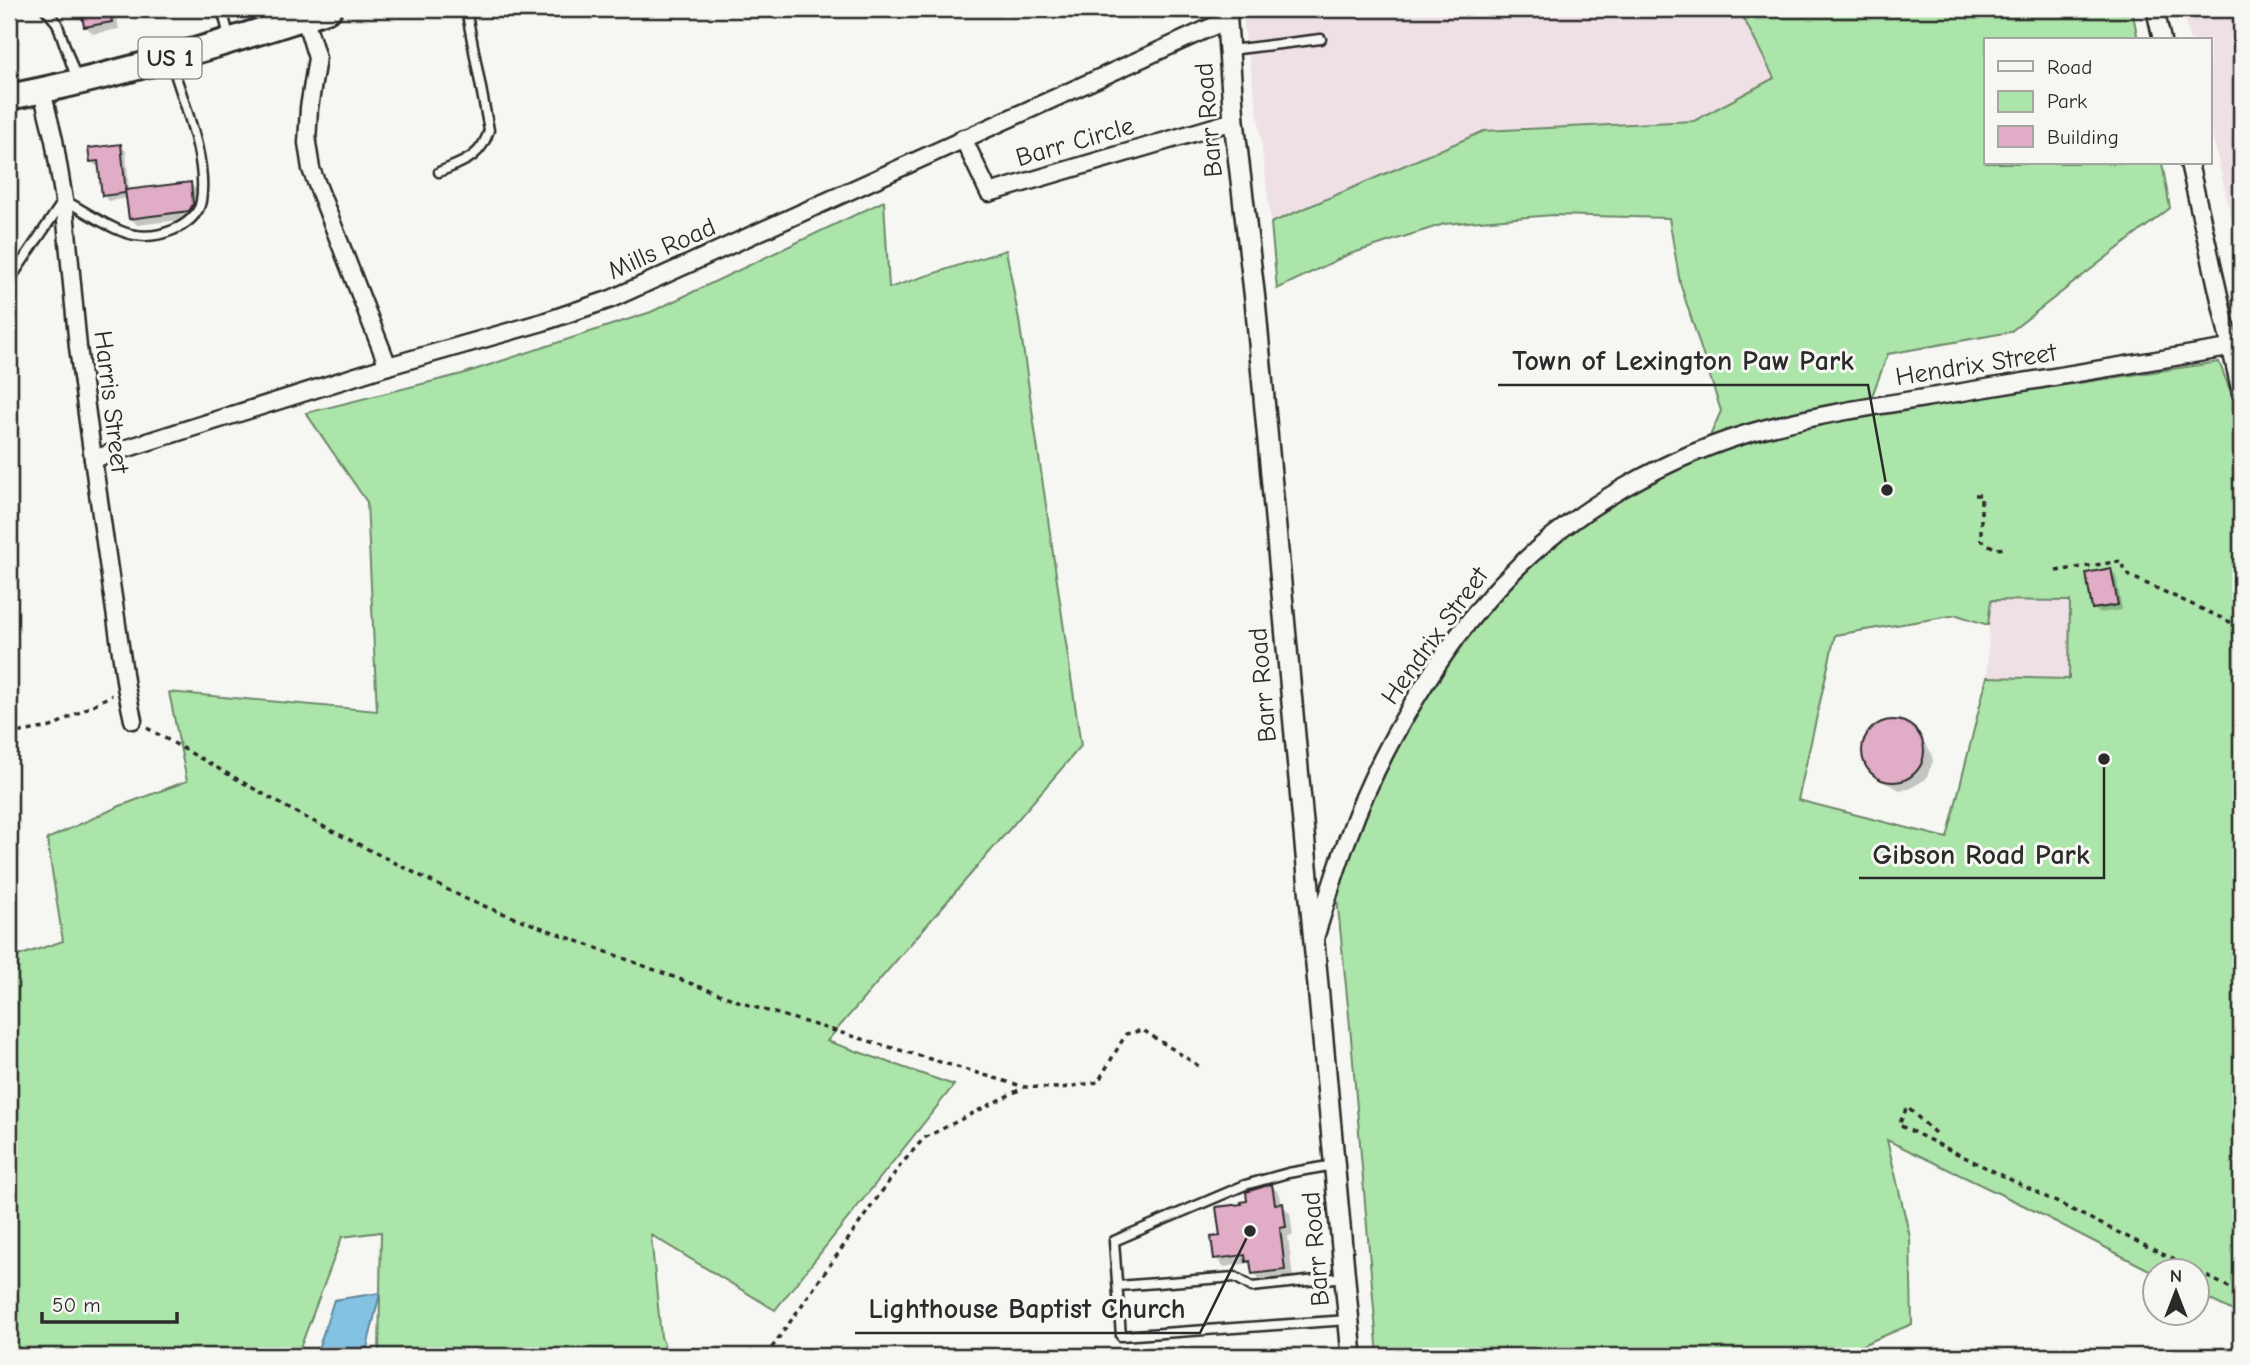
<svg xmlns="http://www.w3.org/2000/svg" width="2250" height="1365" font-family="'Comic Neue',sans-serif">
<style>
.built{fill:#efe0e5}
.green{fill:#ace5a9;stroke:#6c886a;stroke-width:2;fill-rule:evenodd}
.water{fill:#84c2e4;stroke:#60869a;stroke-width:2}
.shadow{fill:#0003}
.building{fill:#e0acc6;stroke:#2b2b2b;stroke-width:2}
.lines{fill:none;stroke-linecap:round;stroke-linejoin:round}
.service-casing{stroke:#2b2b2b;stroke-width:13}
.minor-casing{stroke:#2b2b2b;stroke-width:21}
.tertiary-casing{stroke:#2b2b2b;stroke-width:24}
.primary-casing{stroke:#2b2b2b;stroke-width:30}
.path{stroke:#2b2b2b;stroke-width:3.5;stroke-dasharray:5 5;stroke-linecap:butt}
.service{stroke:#f6f6f2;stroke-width:8}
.minor{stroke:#f6f6f2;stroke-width:16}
.tertiary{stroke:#f6f6f2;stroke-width:19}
.primary{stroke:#f6f6f2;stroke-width:24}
.labels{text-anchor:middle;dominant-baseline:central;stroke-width:6;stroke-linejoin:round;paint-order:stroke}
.shield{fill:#f6f6f2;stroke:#686867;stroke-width:2}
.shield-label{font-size:24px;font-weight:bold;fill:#2b2b2b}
.street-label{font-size:26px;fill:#2b2b2b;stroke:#f6f6f2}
.leader{fill:none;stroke:#2b2b2b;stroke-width:2.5}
.callout-dot{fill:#2b2b2b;stroke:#f6f6f2;stroke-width:2.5}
.callout-label{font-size:28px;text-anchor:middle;font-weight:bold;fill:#2b2b2b;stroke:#f6f6f2;stroke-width:6;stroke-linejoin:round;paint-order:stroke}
</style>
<rect width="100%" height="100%" fill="#f6f6f2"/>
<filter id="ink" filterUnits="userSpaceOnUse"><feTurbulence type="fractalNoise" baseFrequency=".0143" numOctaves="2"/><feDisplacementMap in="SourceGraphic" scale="14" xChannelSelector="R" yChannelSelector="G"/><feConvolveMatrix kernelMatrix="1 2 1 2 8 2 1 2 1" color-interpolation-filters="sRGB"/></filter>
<g filter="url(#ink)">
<g class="built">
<path d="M 1241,9 L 1739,9 L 1774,78 L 1694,121 L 1484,131 L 1271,223 L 1258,115 Z"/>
<path d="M 2183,9 L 2241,9 L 2241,260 L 2210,125 L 2210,40 L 2190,40 Z"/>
<path d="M 1990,600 L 2070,601 L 2069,679 L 1987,677 Z"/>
</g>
<g class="green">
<path d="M 1739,9 L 2132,9 L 2138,40 L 1986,40 L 1986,163 L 2162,163 L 2170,208 L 2010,332 L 1888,354 L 1870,401 L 1792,426 L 2219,362 L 2241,418 L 2241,1315 L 2198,1294 L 2198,1270 L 2156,1270 L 2155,1273 L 2025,1206 L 1887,1140 L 1910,1237 L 1912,1324 L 1836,1356 L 1378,1356 L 1350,1026 L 1335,878 L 1369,786 L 1478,610 L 1582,514 L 1704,450 L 1721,411 L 1680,283 L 1669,218 L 1553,215 L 1444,224 L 1347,255 L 1277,289 L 1271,223 L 1484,131 L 1694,121 L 1774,78 ZM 1991,600 L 2070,601 L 2069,679 L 1987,677 L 1947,838 L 1798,800 L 1835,635 L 1957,615 L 1988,625 Z"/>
<path d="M 884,201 L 889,288 L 1006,250 L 1019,320 L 1081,746 L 827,1041 L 954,1085 L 775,1310 L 651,1235 L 661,1337 L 669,1356 L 379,1356 L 381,1232 L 342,1237 L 297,1356 L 9,1356 L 9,959 L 63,941 L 47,839 L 120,806 L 187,781 L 169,692 L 377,711 L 367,502 L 306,413 L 462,374 L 651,312 Z"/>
</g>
<path class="water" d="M 380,1293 L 365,1356 L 316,1356 L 334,1300 Z"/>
<g class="shadow">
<path d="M 83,9 L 124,9 L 116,11 L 119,29 L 93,34 L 86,26 Z"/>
<path d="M 121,146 L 126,151 L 129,191 L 190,184 L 197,190 L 200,211 L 196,218 L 137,225 L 131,218 L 128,198 L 109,201 L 104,196 L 100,166 L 96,166 L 91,161 Z"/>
<path d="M 2111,570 L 2116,575 L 2122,610 L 2099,613 L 2094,608 Z"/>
<path d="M 1893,721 L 1912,727 L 1931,752 L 1933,761 L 1926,779 L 1909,789 L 1900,790 L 1882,781 L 1867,765 L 1864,755 L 1864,745 L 1868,735 L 1875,727 L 1884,722 Z"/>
<path d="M 1272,1186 L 1280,1194 L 1281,1204 L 1290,1213 L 1293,1235 L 1288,1236 L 1293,1278 L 1262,1281 L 1254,1273 L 1253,1266 L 1250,1263 L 1224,1267 L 1216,1258 L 1222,1237 L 1244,1206 Z"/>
</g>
<g class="building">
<path d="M 81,9 L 110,9 L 112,22 L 84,27 Z"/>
<path d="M 121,144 L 126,193 L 102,196 L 98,161 L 90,162 L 88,148 Z"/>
<path d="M 191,182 L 193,204 L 189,211 L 129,219 L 125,190 Z"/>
<path d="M 2111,568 L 2118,605 L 2092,609 L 2086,573 Z"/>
<circle cx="1893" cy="751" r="31"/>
<path d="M 1272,1184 L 1275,1204 L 1283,1203 L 1286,1227 L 1280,1228 L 1285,1270 L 1252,1274 L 1250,1261 L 1246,1262 L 1245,1255 L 1214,1259 L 1211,1237 L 1220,1236 L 1216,1207 L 1242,1204 L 1241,1202 L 1247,1201 L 1246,1192 Z"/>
</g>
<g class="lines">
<g class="service-casing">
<g id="service">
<path d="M 45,9 L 57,23 L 77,80"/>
<path d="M 222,9 L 229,36"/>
<path d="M 1230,50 L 1321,39"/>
<path d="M 439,172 C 463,162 481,158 489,130 L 466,9"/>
<path d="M 9,281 L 64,200 C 83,210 101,223 121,231 C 138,238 156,237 173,230 C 185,225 199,215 201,201 C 208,158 183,102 171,61"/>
<path d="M 1334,1165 L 1288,1173 L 1245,1185 L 1114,1241 L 1121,1336 L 1348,1320"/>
<path d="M 1118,1286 L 1235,1277 L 1252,1287 L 1344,1277"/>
</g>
</g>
<g class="minor-casing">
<g id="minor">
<path d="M 302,9 L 317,58 L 309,108 L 307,143 L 311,169 L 388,366"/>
<path d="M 2155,9 L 2162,40"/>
<path d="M 42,91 L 54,140 L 64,200 L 78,347 L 93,459 L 126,687 L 133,720"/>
<path d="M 963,138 L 989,193 L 1234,121"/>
<path d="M 2189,163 L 2241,393"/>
<path d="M 93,459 L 388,366 L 543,322 L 611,299 L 1227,20"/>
<path d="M 1315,938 C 1326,903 1336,868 1349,835 C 1379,751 1440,649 1501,584 C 1570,510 1669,454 1767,428 C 1833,411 1902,402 1968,391 C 2059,376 2150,361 2241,346"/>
</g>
</g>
<g class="tertiary-casing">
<path id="tertiary" d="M 1226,9 L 1234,121 L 1255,300 L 1352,1356"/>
</g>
<g class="primary-casing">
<path id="primary" d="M 9,97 C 117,76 224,44 329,9"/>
</g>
<g class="path">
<path d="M 1975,495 L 1981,495 L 1981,540 L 1996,549 L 2007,548"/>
<path d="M 2056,571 L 2121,561 L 2124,570 L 2130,576 L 2241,627"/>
<path d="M 147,728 L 295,812 L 468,900 L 754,1007 L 1025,1087 L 1061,1088 L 1098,1082 L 1126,1034 L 1143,1030 C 1162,1043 1182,1054 1201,1068"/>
<path d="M 9,734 L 51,727 L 112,695"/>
<path d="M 1935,1133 L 1907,1107 L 1899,1125 L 2195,1270"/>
<path d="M 2198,1272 L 2241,1293"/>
<path d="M 766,1356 L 899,1167 L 924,1138 L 1023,1088"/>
</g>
<use href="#service" class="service"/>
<use href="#minor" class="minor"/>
<use href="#tertiary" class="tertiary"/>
<use href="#primary" class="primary"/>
</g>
</g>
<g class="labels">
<rect class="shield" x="138.5" y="37.5" width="63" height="41" rx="5"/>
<g class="shield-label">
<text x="170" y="58">US 1</text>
</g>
<g class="street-label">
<text transform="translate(1209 120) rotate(-95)">Barr Road</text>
<text transform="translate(1075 142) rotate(-16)">Barr Circle</text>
<text transform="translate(662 249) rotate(-24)">Mills Road</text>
<text transform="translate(1976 365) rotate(-9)">Hendrix Street</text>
<text transform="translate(111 402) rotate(83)">Harris Street</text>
<text transform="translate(1435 636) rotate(-54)">Hendrix Street</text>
<text transform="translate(1263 685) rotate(-95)">Barr Road</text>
<text transform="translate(1316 1249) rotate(-95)">Barr Road</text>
</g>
</g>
<path class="leader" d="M1887 490L1868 385H1498M2104 759L2104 878H1859M1250 1231L1200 1333H855"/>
<g class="callout-dot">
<circle cx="1887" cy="490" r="7"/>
<circle cx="2104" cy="759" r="7"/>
<circle cx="1250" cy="1231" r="7"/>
</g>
<g class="callout-label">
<text x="1683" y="370">Town of Lexington Paw Park</text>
<text x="1981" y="864">Gibson Road Park</text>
<text x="1027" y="1318">Lighthouse Baptist Church</text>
</g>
<rect width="2250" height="1365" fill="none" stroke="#f6f6f2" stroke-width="35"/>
<rect x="18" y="18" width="2215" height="1330" fill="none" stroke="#2b2b2b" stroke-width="2.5" filter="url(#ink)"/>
<rect x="1984" y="38" width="228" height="126" fill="#f6f6f2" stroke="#a5a5a2" stroke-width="2"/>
<rect x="1998" y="61" width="35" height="10" fill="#f6f6f2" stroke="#a5a5a2" stroke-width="2"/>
<text x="2047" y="74" font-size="21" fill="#2b2b2b">Road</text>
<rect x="1998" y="91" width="35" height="21" fill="#ace5a9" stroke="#a5a5a2" stroke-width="2"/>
<text x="2047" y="108" font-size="21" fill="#2b2b2b">Park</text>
<rect x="1998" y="126" width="35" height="21" fill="#e0acc6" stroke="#a5a5a2" stroke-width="2"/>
<text x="2047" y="144" font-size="21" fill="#2b2b2b">Building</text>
<g transform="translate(2176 1292)"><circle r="33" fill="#f6f6f2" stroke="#a5a5a2" stroke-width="2"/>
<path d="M0-5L12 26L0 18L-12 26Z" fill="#2b2b2b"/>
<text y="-10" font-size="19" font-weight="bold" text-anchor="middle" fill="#2b2b2b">N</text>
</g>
<path d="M42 1312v10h135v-10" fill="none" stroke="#2b2b2b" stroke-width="3.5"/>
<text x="52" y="1312" font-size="21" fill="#2b2b2b" stroke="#f6f6f2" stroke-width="5" paint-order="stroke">50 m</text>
</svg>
